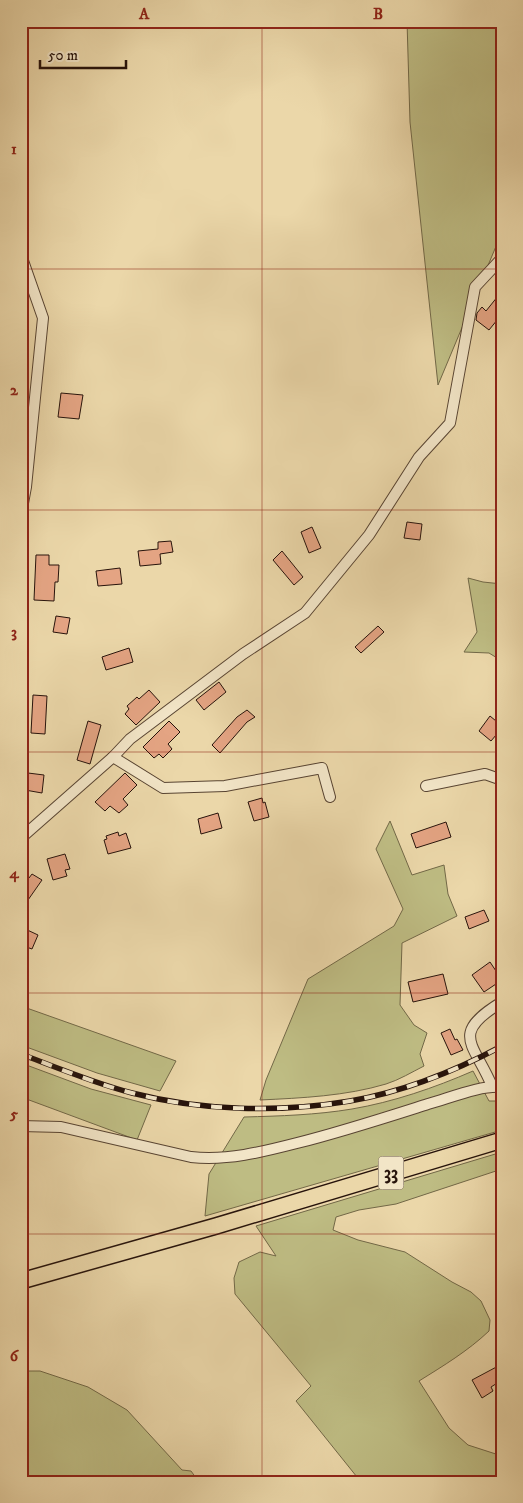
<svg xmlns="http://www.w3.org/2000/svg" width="523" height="1503" font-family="'IM FELL DW Pica',serif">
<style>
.green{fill:#bebc83;stroke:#726847}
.building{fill:#e4a483;stroke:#27130b}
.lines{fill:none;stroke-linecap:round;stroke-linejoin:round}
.minor-casing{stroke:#584432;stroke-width:12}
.primary-casing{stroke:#27130b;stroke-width:18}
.minor{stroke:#f2e5c7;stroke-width:10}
.primary{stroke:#ebd7a9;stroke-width:15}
.rail-casing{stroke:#27130b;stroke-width:5.5}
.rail{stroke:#f2e5c7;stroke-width:4;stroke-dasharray:11;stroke-linecap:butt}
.grid{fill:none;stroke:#8f2418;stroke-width:1;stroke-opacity:0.55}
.labels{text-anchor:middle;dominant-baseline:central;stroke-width:4;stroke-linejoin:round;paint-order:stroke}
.shield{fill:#f2e5c7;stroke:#645243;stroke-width:1}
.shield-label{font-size:19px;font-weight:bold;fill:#27130b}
.neatline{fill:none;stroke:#8f2418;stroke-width:2}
.grid-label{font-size:16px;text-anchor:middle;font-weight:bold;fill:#8f2418}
</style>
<rect width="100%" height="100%" fill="#ebd7a9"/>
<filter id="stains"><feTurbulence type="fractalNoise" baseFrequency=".004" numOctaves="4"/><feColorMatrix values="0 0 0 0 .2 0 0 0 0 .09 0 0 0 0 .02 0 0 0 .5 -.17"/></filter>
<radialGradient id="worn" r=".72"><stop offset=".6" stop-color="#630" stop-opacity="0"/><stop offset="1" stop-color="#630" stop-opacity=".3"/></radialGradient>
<g class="green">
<path d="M 407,21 L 502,21 L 502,232 L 438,385 L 410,122 Z"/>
<path d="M 468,578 L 483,582 L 502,584 L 502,661 L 489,653 L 464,652 L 477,632 Z"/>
<path d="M 390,821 L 412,875 L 444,865 L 448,894 L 457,916 L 402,943 L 400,1005 L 414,1025 L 427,1033 L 420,1054 L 424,1066 C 412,1072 399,1080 386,1084 C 346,1096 302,1098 260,1100 L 266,1080 L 308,979 L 394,926 L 403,909 L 376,849 Z"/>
<path d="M 21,1006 L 176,1061 L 160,1091 L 97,1073 L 21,1045 Z"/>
<path d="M 21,1063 L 91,1089 L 151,1105 L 137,1140 L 21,1097 Z"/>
<path d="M 473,1071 L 489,1101 L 502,1101 L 502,1130 L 205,1216 L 209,1174 L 244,1117 C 280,1116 316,1115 352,1109 C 393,1102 434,1088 473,1071 Z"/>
<path d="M 502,1152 L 502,1169 L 396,1204 L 359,1210 L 336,1217 L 333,1230 L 358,1240 L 405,1252 L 452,1282 L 471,1292 L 481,1301 L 490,1320 L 489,1331 C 468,1351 443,1366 419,1381 L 449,1428 L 468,1445 L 502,1456 L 502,1482 L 361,1482 L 296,1401 L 311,1386 L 235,1294 L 234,1278 L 239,1262 L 260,1252 L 276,1256 L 256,1226 Z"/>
<path d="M 21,1371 L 40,1371 L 88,1387 L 127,1410 L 182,1470 L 191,1471 L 199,1482 L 21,1482 Z"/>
</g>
<g class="building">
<path d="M 502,291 L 502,314 L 489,330 L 476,320 L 477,313 L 482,307 L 486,311 Z"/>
<path d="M 61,393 L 83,395 L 79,419 L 58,417 Z"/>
<path d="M 407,522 L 422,524 L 420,540 L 404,538 Z"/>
<path d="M 312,527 L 321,548 L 309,553 L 301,532 Z"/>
<path d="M 171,541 L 173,552 L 160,554 L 161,564 L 140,566 L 138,551 L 158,549 L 158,542 Z"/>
<path d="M 282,551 L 303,577 L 294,585 L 273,560 Z"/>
<path d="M 36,555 L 49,555 L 49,565 L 59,565 L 58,582 L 55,582 L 54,601 L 34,600 Z"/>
<path d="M 120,568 L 122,584 L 98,586 L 96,571 Z"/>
<path d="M 56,616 L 70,618 L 67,634 L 53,632 Z"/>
<path d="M 378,626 L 384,632 L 361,653 L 355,647 Z"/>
<path d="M 129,648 L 133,662 L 106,670 L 102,657 Z"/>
<path d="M 219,682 L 226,692 L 204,710 L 196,700 Z"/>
<path d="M 149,690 L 160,702 L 136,725 L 125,714 L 129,709 L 127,706 L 137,697 L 139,699 Z"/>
<path d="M 33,695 L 47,696 L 45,734 L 31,733 Z"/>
<path d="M 247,710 L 255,717 L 247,722 L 220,753 L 212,745 L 237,717 Z"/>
<path d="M 490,716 L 502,726 L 502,728 L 491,741 L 479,731 Z"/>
<path d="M 88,721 L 101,725 L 90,764 L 77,760 Z"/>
<path d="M 169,721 L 180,732 L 168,744 L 172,749 L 163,758 L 159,754 L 154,758 L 143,747 Z"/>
<path d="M 28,773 L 44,775 L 42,793 L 25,790 Z"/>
<path d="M 125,773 L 137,785 L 123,799 L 128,805 L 119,813 L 110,806 L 105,811 L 95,802 Z"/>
<path d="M 262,798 L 263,803 L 265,802 L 269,817 L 254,821 L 248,802 Z"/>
<path d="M 218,813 L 222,828 L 201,834 L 198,819 Z"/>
<path d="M 446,822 L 451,837 L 416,848 L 411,834 Z"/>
<path d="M 118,832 L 119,836 L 126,833 L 131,848 L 108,854 L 104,840 L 107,839 L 106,836 Z"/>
<path d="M 65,854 L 70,869 L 65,870 L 67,876 L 53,880 L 47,859 Z"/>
<path d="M 21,873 L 29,878 L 32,874 L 42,880 L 28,900 L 21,896 Z"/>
<path d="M 484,910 L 489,921 L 469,929 L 465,917 Z"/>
<path d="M 21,927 L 38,935 L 32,949 L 21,945 Z"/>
<path d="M 490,962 L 502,980 L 484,992 L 472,975 Z"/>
<path d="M 443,974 L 448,994 L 413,1002 L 408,982 Z"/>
<path d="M 450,1029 L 455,1040 L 457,1039 L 463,1050 L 451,1055 L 441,1033 Z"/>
<path d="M 502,1364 L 502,1380 L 491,1387 L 493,1391 L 482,1398 L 472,1380 Z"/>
</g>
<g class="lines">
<g class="minor-casing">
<g id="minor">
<path d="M 21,255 L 43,318 L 26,487 L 21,514"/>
<path d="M 113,757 L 163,788 L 225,786 L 322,768 L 330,797"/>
<path d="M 426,786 L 485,774 L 502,780"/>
<path d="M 21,838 L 113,757 L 130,739 L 243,654 L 305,613 L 369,535 L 419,457 L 450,423 L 475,287 L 502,258"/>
<path d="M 492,1086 C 474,1043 449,1034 502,1002"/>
<path d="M 21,1126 L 61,1127 L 191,1157 C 227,1161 262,1152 297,1143 C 341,1132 384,1118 428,1104 C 450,1098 480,1085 502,1087"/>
</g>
</g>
<g class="primary-casing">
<path id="primary" d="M 21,1281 L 216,1226 L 502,1140"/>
</g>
<use href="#minor" class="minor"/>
<use href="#primary" class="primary"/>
<g class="rail-casing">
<path id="rail" d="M 21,1054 C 58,1068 94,1083 132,1093 C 202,1111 278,1113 350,1101 C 403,1092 455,1071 502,1046"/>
</g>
<use href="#rail" class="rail"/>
</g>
<path class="grid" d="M 262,21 L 262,1482M 21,269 L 502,269M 21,510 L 502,510M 21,752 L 502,752M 21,993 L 502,993M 21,1234 L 502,1234"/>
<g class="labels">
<rect class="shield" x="378.5" y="1156.5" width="25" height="33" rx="4"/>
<g class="shield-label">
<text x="391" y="1173">33</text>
</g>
</g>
<rect width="523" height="1503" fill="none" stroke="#ebd7a9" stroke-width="55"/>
<path d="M40 60v8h86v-8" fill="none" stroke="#27130b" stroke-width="2.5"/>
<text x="48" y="60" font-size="15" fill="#27130b" stroke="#f2e5c7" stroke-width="4" paint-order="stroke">50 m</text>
<rect x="28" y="28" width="468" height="1448" class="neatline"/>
<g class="grid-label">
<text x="144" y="19">A</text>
<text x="378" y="19">B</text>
<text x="14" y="154">1</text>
<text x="14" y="395">2</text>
<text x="14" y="637">3</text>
<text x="14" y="878">4</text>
<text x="14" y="1119">5</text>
<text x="14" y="1361">6</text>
</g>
<rect width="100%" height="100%" filter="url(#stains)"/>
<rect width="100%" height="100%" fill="url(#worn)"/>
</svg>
